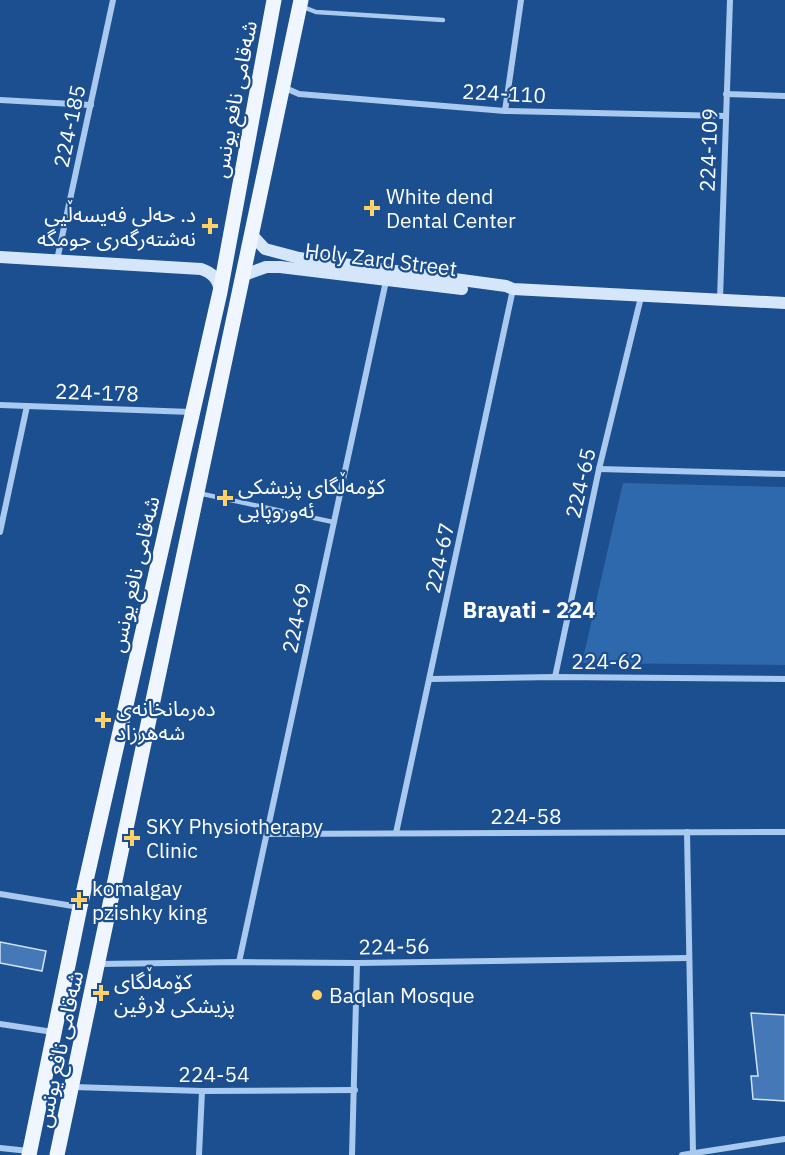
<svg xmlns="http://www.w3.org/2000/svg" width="785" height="1155" font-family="'IBM Plex Sans','Noto Sans Arabic',sans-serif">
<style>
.green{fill:#2e69ad}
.building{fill:#4478b7;stroke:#cfe3fa;stroke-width:1.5}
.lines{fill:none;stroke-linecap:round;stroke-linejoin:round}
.lane{stroke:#a9c9ee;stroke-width:4.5}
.street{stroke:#a9c9ee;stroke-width:6}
.secondary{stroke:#d6e6fa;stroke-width:12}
.primary{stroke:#f0f6ff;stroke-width:15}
.poi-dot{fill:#ffd166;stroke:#1b4f8f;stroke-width:2}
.labels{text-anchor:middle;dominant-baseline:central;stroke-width:4.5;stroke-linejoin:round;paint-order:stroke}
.street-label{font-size:21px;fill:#fff;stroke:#1b4f8f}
.poi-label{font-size:21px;fill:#fff;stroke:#1b4f8f;text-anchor:start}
.neighbourhood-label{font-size:22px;font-weight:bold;fill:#fff;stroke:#1b4f8f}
</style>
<rect width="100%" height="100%" fill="#1b4f8f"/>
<path class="green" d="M 623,483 L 785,487 L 785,665 L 582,663 Z"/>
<g class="building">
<path d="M 0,942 L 46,951 L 42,971 L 0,963 Z"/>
<path d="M 751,1013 L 785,1015 L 785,1101 L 753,1099 L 751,1076 L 758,1076 Z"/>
</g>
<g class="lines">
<g class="lane">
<path d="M 303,7 L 316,12 L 443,20"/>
<path d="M 198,493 L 333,522"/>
</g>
<g class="street">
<path d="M 283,87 L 299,94 L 505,111 L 726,116"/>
<path d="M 726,94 L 785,96"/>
<path d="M 0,100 L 91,105"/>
<path d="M 505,111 L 521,0"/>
<path d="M 57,260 L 113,0"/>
<path d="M 720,299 L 730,0"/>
<path d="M 0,405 L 191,412"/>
<path d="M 599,469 L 785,474"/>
<path d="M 0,532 L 27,406"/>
<path d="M 555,677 L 599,469 L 641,297"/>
<path d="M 430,679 L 555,677 L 785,679"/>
<path d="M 687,832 L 693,1153"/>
<path d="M 396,833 L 513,289"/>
<path d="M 266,834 L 785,832"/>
<path d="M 0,894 L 79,907"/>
<path d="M 239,962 L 386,281"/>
<path d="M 99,964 L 239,962 L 357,963 L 689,958"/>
<path d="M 0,1024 L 53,1032"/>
<path d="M 73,1087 L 202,1091 L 355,1090"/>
<path d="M 0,1148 L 29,1151"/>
<path d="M 199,1155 L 202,1091"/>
<path d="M 352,1155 L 357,963"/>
<path d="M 682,1155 L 785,1139"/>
</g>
<g class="secondary">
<path d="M 252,235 L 265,249 L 299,258 L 506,286 L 513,289 L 785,303"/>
<path d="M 0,257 L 201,269 C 213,273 218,279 220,291"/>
<path d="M 244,275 L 266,267 L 280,267 L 462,289"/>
</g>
<g class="primary">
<path d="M 29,1155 L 80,907 L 220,292 L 274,0"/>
<path d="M 57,1155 L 301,0"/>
</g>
</g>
<g class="poi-dot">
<path d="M369 199h6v6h6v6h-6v6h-6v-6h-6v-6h6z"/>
<path d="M207 217h6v6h6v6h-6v6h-6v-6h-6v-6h6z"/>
<path d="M222 489h6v6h6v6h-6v6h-6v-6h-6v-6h6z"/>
<path d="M100 711h6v6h6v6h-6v6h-6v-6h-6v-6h6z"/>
<path d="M129 829h6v6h6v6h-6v6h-6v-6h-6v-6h6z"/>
<path d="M76 891h6v6h6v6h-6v6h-6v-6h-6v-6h6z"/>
<path d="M98 984h6v6h6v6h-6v6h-6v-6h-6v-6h6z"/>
<circle cx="317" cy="995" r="6"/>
</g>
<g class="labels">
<g class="street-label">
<text transform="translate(504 93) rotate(3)">224-110</text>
<text transform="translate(234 99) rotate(-79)">شەقامی نافع یونس</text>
<text transform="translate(69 126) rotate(-78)">224-185</text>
<text transform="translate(708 150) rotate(-88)">224-109</text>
<text transform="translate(381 259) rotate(7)">Holy Zard Street</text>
<text transform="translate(97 392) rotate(2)">224-178</text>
<text transform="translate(580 483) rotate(-77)">224-65</text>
<text transform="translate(439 558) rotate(-78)">224-67</text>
<text transform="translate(134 574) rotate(-77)">شەقامی نافع یونس</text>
<text transform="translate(296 618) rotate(-78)">224-69</text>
<text x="607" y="661">224-62</text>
<text x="526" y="816">224-58</text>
<text transform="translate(394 946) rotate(-1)">224-56</text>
<text transform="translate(59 1049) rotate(-78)">شەقامی نافع یونس</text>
<text x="214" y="1074">224-54</text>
</g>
<g class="poi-label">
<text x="386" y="196">White dend<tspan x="386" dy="24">Dental Center</tspan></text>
<text x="196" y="214" text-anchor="end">د. حەلی فەیسەڵیی<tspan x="196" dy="24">نەشتەرگەری جومگە</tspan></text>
<text x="238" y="486">کۆمەڵگای پزیشکی<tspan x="238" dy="24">ئەوروپایی</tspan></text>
<text x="116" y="708">دەرمانخانەی<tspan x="116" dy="24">شەهرزاد</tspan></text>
<text x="146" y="826">SKY Physiotherapy<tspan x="146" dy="24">Clinic</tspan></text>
<text x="92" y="888">komalgay<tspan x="92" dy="24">pzishky king</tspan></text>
<text x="114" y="981">کۆمەڵگای<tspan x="114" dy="24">پزیشکی لارڤین</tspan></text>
<text x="329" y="995">Baqlan Mosque</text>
</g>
<g class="neighbourhood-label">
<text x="529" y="609">Brayati - 224</text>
</g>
</g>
</svg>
